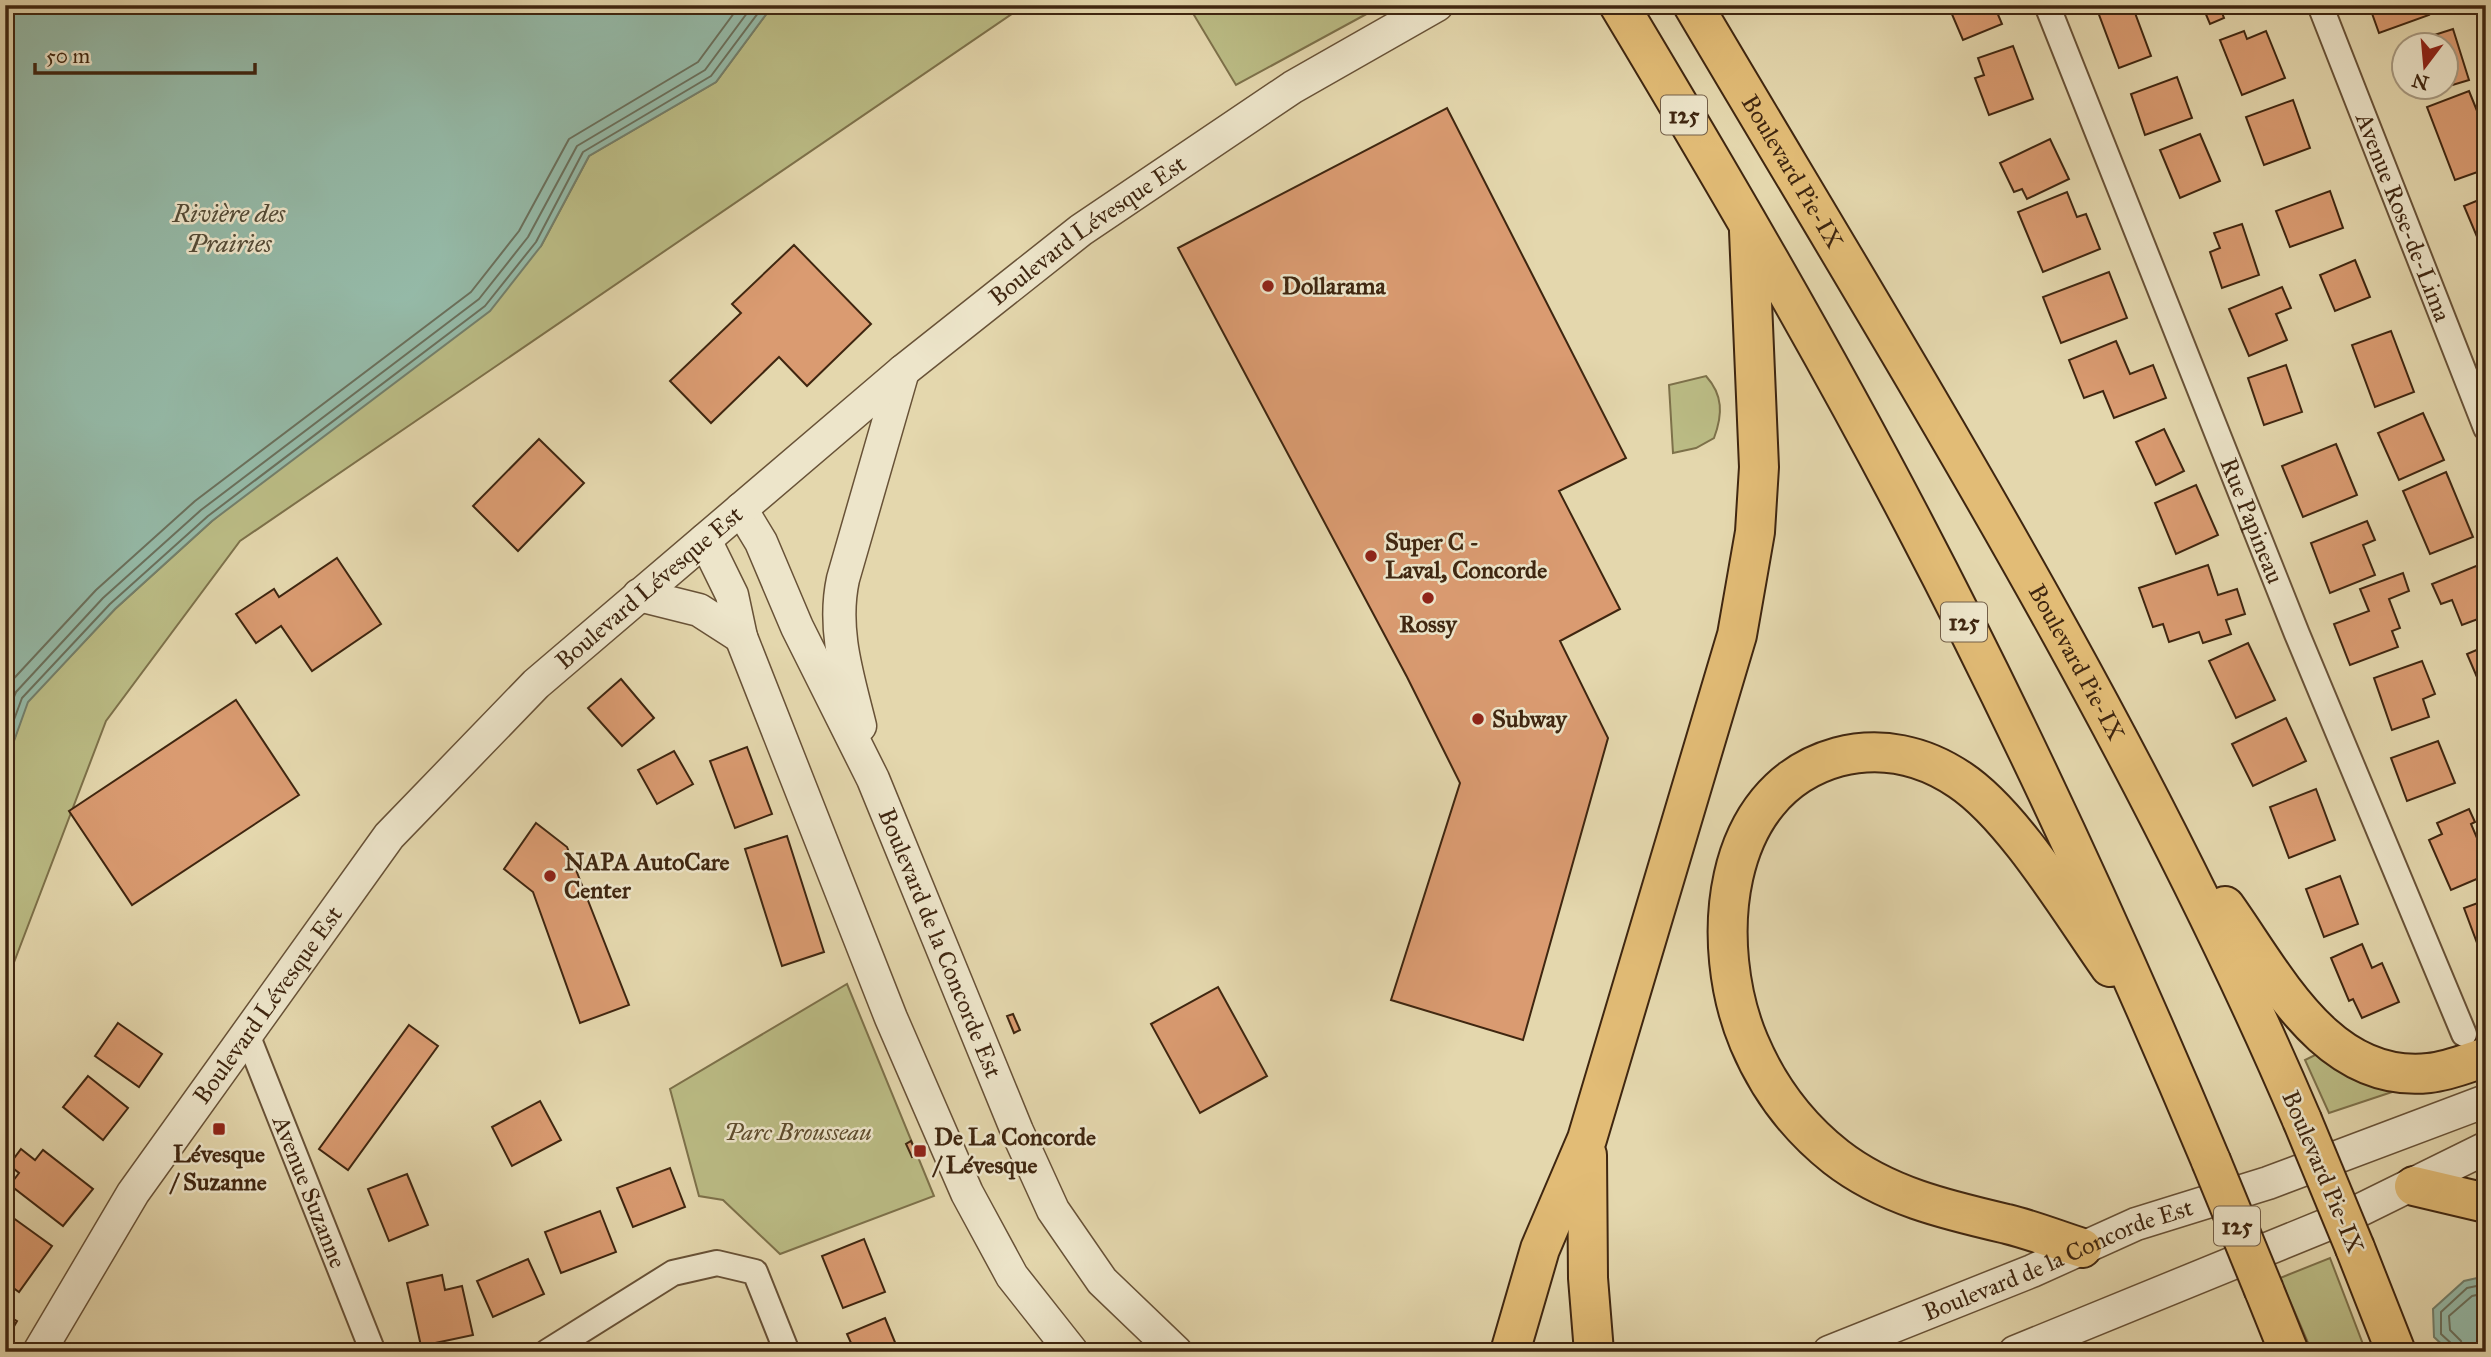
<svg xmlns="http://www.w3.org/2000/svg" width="2491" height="1357" font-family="'IM FELL Great Primer',serif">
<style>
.green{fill:#bbbc85;stroke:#7d714a;stroke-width:2}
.water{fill:#95baa8;stroke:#737f6b;stroke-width:2}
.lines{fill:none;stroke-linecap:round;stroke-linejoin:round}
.shore{stroke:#6a705c;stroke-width:2}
.building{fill:#da9b71;stroke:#3f2610;stroke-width:2}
.minor-casing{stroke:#685237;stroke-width:28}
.tertiary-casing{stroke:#685237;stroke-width:35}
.trunk-casing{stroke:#3f2610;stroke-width:42}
.minor{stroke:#ede5ca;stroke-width:24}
.tertiary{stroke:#ede5ca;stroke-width:32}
.trunk{stroke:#e2bc76;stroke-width:38}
.trunk-bridge-casing{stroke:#3f2610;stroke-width:42;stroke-linecap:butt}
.trunk-bridge{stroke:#e2bc76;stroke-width:38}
.poi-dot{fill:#8f2418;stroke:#ede5ca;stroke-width:2.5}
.labels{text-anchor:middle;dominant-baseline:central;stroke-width:5;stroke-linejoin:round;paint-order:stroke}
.shield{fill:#ede5ca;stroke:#735f48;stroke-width:2}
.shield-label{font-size:23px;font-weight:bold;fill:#3f2610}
.street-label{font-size:24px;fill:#3f2610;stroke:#ede5ca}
.poi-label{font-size:24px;font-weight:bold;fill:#3f2610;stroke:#ede5ca;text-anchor:start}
.park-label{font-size:24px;font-style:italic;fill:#5e4c2d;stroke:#ede5ca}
.water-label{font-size:26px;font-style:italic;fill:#544b36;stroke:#ede5ca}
</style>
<rect width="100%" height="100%" fill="#e4d7ad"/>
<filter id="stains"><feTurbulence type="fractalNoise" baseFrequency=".00286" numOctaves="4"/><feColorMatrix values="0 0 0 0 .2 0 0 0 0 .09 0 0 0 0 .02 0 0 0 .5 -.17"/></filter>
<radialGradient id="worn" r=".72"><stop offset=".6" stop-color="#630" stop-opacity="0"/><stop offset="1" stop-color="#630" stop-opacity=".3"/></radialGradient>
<g class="green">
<path d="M 773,5 L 1025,5 L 240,541 L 106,721 L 5,986 L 5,766 L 27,702 L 115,609 L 212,521 L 541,246 L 589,156 L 716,82 Z"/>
<path d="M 1188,5 L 1383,5 L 1236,85 Z"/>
<path d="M 1706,376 C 1723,395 1723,414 1714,438 L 1696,448 L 1673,453 L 1669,385 Z"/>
<path d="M 847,984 L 934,1196 L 780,1254 L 723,1200 L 699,1196 L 670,1089 Z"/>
<path d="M 2321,1052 L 2398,1090 L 2329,1113 L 2305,1060 Z"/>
<path d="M 2330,1258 L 2366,1352 L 2312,1352 L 2280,1278 Z"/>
</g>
<g class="water">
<path d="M 5,5 L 773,5 L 716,82 L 589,156 L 541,246 L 490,311 L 212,521 L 115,609 L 28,702 L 5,766 Z"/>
<path d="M 2486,1276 L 2486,1352 L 2450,1352 L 2434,1337 L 2433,1309 L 2464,1281 Z"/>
</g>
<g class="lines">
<g class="shore">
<path d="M 5,688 L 96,590 L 195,501 L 471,292 L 519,231 L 569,139 L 698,62 L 740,5"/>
<path d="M 5,718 L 16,692 L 103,598 L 201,510 L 479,299 L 528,237 L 577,146 L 705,70 L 753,5"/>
<path d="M 5,744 L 22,698 L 110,604 L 208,516 L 485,306 L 536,242 L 583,152 L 711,76 L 764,5"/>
<path d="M 2454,1352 L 2453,1345 L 2441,1334 L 2441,1312 L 2467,1288 L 2486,1284"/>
<path d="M 2463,1352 L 2461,1341 L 2450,1330 L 2449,1316 L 2472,1296 L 2486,1293"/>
</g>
</g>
<g class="building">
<path d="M 1948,5 L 1994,5 L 2002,24 L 1963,40 Z"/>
<path d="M 2116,5 L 2132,5 L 2151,56 L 2119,68 L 2098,12 Z"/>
<path d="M 2202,5 L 2232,5 L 2221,10 L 2224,18 L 2210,24 Z"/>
<path d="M 2369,5 L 2425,5 L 2429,15 L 2379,33 Z"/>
<path d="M 2453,29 L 2469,80 L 2446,87 L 2446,46 L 2404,46 L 2404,58 L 2400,46 Z"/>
<path d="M 2244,31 L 2247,39 L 2266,31 L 2285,78 L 2242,95 L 2220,40 Z"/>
<path d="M 2013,46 L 2033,99 L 1989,115 L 1975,78 L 1984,75 L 1978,58 Z"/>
<path d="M 2177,77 L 2192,118 L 2145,135 L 2131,94 Z"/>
<path d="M 2413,88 L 2445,88 L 2416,97 Z"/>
<path d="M 2469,91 L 2486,133 L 2486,169 L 2455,180 L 2427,107 Z"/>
<path d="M 2293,100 L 2310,148 L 2264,165 L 2246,117 Z"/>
<path d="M 1447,108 L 1626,458 L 1559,491 L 1620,609 L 1560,641 L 1608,738 L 1523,1040 L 1391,1000 L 1460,783 L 1407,677 L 1178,248 Z"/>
<path d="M 2200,134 L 2220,181 L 2180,198 L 2160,150 Z"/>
<path d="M 2050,139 L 2069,179 L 2027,199 L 2022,189 L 2014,192 L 2000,163 Z"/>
<path d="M 2330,191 L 2343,228 L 2290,247 L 2276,211 Z"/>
<path d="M 2067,192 L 2077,217 L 2086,214 L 2100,249 L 2043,272 L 2018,212 Z"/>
<path d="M 2486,197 L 2486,258 L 2464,206 Z"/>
<path d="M 2242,224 L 2259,275 L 2222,288 L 2210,252 L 2220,248 L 2214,233 Z"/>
<path d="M 794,245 L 871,324 L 807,386 L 779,357 L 711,423 L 670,381 L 741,313 L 732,304 Z"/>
<path d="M 2355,260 L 2370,297 L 2335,311 L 2320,275 Z"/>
<path d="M 2109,272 L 2127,318 L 2061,343 L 2043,297 Z"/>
<path d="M 2282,287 L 2291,308 L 2276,314 L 2287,340 L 2249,356 L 2229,309 Z"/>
<path d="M 2391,331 L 2414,392 L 2375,407 L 2352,345 Z"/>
<path d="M 2116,341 L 2130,374 L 2153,365 L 2166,398 L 2114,418 L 2103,391 L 2084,398 L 2069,360 Z"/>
<path d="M 2286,365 L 2302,412 L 2264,425 L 2248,378 Z"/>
<path d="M 2423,413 L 2444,460 L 2399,480 L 2378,433 Z"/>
<path d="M 2164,429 L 2184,471 L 2156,485 L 2136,442 Z"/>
<path d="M 539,439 L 584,483 L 518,551 L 473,506 Z"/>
<path d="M 2336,444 L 2357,495 L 2303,517 L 2282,466 Z"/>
<path d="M 2446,472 L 2473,537 L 2430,554 L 2403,491 Z"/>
<path d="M 2196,485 L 2218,535 L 2176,554 L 2155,503 Z"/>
<path d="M 2367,521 L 2375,540 L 2363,545 L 2375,575 L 2330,593 L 2311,543 Z"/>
<path d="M 337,558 L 381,624 L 312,671 L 281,626 L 256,643 L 236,614 L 274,589 L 279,597 Z"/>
<path d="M 2481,564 L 2486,575 L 2486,616 L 2462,625 L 2452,600 L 2441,604 L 2432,584 Z"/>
<path d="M 2208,565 L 2218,595 L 2237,589 L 2245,614 L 2226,620 L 2231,634 L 2203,643 L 2199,632 L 2169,642 L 2163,624 L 2153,627 L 2139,588 Z"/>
<path d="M 2403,573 L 2409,591 L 2389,599 L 2400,628 L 2392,631 L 2398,647 L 2350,665 L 2334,624 L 2369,611 L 2360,589 Z"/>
<path d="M 2248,643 L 2275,700 L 2236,718 L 2209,661 Z"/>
<path d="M 2486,646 L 2486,698 L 2467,654 Z"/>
<path d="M 2422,661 L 2435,694 L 2423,699 L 2429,717 L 2392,730 L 2374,678 Z"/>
<path d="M 621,679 L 654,718 L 622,746 L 588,708 Z"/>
<path d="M 236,700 L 299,795 L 132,905 L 69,811 Z"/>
<path d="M 2286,718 L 2306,761 L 2253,786 L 2232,744 Z"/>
<path d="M 2438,741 L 2455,783 L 2407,801 L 2391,758 Z"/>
<path d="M 747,747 L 772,814 L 735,828 L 710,761 Z"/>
<path d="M 674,751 L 693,784 L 657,804 L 638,770 Z"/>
<path d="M 2316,789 L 2335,840 L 2289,858 L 2270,807 Z"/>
<path d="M 2469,809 L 2475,822 L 2471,824 L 2486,859 L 2486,875 L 2451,890 L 2429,840 L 2442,834 L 2437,823 Z"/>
<path d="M 536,823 L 567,847 L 629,1005 L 580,1023 L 533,892 L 504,869 Z"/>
<path d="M 787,836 L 824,952 L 782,966 L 745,849 Z"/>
<path d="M 2340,876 L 2358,924 L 2324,937 L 2306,889 Z"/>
<path d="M 2486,900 L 2486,967 L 2464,908 Z"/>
<path d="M 2362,944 L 2372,968 L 2382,963 L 2399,1002 L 2362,1018 L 2353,999 L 2349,1001 L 2331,958 Z"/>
<path d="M 1218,987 L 1267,1076 L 1200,1113 L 1151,1024 Z"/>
<path d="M 1013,1014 L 1020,1030 L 1014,1033 L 1007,1016 Z"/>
<path d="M 118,1023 L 162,1054 L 139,1087 L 95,1056 Z"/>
<path d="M 409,1025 L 438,1046 L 348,1170 L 319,1149 Z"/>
<path d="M 88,1076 L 128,1108 L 103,1140 L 63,1107 Z"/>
<path d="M 540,1101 L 561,1140 L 512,1166 L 492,1127 Z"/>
<path d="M 911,1141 L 917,1155 L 912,1157 L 906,1144 Z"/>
<path d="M 21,1149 L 35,1160 L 43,1150 L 93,1189 L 63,1226 L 10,1185 L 19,1173 L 9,1165 Z"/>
<path d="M 670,1168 L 685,1207 L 633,1227 L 617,1188 Z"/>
<path d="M 407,1174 L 428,1225 L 389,1241 L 368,1189 Z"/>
<path d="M 600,1211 L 616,1252 L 561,1273 L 545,1232 Z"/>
<path d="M 5,1212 L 52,1246 L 19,1292 L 5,1282 Z"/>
<path d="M 864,1239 L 885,1292 L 843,1308 L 822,1256 Z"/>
<path d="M 528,1259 L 544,1294 L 493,1317 L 477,1281 Z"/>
<path d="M 442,1275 L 445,1290 L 462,1286 L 473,1335 L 421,1346 L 407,1283 Z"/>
<path d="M 5,1314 L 17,1321 L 5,1342 Z"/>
<path d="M 885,1318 L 899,1352 L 855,1352 L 847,1334 Z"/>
<path d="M 1722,1344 L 1725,1351 L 1707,1352 L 1706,1350 Z"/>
</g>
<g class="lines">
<g class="minor-casing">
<g id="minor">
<path id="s1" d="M 2047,5 L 2297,634 L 2464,1034"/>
<path id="s2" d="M 2320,5 L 2486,428"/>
<path id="s3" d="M 246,1032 L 373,1352"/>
<path d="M 547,1352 L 673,1273 L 717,1263 L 755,1272 L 787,1352"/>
</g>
</g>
<g class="tertiary-casing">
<g id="tertiary">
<path id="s4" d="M 741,509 L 761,542 L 797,627 L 873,779 L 1017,1131 L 1053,1210 L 1102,1281 L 1176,1352"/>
<path d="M 705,540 L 732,595 L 741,637 L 891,1018 L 967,1193 L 1012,1276 L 1072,1352"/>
<path d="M 639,595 L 699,610 L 741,637"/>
<path d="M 860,726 C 848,677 832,630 843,579 L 903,371"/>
<path id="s5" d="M 39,1352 L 133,1193 L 389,836 L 536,684 L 903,371 L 1081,230 L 1293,87 L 1437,5"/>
<path id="s6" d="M 1829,1352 L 2032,1271 L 2136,1224 L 2268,1183 L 2486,1101"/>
<path d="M 2015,1352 L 2348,1216 L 2486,1148"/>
</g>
</g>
<g class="trunk-casing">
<g id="trunk">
<path d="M 1619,5 C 1721,175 1821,346 1913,522 C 2022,730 2120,944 2211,1161"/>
<path id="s7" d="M 1693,5 C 1909,370 2135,729 2302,1120"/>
<path d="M 2225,906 C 2275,976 2327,1084 2429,1073 C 2449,1071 2467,1063 2486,1057"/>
<path d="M 1587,1155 L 1588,1278 L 1594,1352"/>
<path d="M 2414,1186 L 2486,1203"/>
<path d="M 2082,1248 C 2057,1240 2032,1230 2007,1224 C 1947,1210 1886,1196 1836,1157 C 1798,1127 1768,1087 1749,1042 C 1709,947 1718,790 1838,757 C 1881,746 1923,755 1960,780 C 2014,816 2071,912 2110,967"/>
<path d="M 2355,1248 L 2396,1352"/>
<path d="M 2264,1290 L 2289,1352"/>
<path d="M 1510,1352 L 1540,1249 L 1587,1139 L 1737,635 L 1755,532 L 1759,467 L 1749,231"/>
</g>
</g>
<use href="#minor" class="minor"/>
<use href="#tertiary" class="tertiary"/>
<use href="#trunk" class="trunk"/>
<g class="trunk-bridge-casing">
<g id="trunk-bridge">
<path d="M 2302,1120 L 2355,1248"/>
<path d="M 2211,1161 L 2264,1290"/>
</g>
</g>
<use href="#trunk-bridge" class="trunk-bridge"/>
</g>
<g class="poi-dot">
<circle cx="1268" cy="286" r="7"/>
<circle cx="1371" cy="556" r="7"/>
<circle cx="1428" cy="598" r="7"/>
<circle cx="1478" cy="719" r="7"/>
<circle cx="550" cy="876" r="7"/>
<rect x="212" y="1122" width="14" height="14" rx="3.5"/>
<rect x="913" y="1144" width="14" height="14" rx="3.5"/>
</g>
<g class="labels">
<g class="shield">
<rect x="1661" y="95.5" width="46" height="39" rx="5"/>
<rect x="1941" y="602.5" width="46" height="39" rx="5"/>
<rect x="2214" y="1206.5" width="46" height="39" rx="5"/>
</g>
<g class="shield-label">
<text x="1684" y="115">125</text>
<text x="1964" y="622">125</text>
<text x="2237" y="1226">125</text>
</g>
<g class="street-label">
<text stroke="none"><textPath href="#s7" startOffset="194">Boulevard Pie-IX</textPath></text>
<text stroke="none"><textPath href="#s2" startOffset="228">Avenue Rose-de-Lima</textPath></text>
<text stroke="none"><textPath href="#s5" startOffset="1550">Boulevard Lévesque Est</textPath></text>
<text stroke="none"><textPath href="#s1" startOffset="555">Rue Papineau</textPath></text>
<text stroke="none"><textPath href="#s5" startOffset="984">Boulevard Lévesque Est</textPath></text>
<text stroke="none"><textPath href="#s7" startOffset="761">Boulevard Pie-IX</textPath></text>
<text stroke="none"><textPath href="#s4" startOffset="478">Boulevard de la Concorde Est</textPath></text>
<text stroke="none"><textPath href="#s5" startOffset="416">Boulevard Lévesque Est</textPath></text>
<text transform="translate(2323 1172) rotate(67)">Boulevard Pie-IX</text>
<text stroke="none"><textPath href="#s3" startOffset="172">Avenue Suzanne</textPath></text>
<text stroke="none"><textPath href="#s6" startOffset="247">Boulevard de la Concorde Est</textPath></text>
</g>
<g class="poi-label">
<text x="1282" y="286">Dollarama</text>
<text x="1385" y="542">Super C -<tspan x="1385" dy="28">Laval, Concorde</tspan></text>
<text x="1428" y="624" text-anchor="middle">Rossy</text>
<text x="1492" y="719">Subway</text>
<text x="564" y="862">NAPA AutoCare<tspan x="564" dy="28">Center</tspan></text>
<text x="934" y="1137">De La Concorde<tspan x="934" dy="28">/ Lévesque</tspan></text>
<text x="219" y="1154" text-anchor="middle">Lévesque<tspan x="219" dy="28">/ Suzanne</tspan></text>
</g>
<g class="park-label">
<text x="798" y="1132">Parc Brousseau</text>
</g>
<g class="water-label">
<text x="229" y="213">Rivière des<tspan x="229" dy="30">Prairies</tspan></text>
</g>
</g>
<rect width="2491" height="1357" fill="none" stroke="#e4d7ad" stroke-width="28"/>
<rect x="7" y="7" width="2477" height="1343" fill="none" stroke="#3f2610" stroke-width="3.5"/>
<rect x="14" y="14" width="2463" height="1329" fill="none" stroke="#3f2610" stroke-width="2"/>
<g transform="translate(2425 66) rotate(196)"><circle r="33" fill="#ede5ca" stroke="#a79980" stroke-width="2"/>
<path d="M0-5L12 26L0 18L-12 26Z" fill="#8f2418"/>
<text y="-10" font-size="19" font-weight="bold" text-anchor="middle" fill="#3f2610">N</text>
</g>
<path d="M35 63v10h220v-10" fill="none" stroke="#3f2610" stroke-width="3.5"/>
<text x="46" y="63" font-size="21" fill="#3f2610" stroke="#ede5ca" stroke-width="5" paint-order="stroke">50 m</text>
<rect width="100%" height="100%" filter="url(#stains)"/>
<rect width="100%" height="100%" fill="url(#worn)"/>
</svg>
